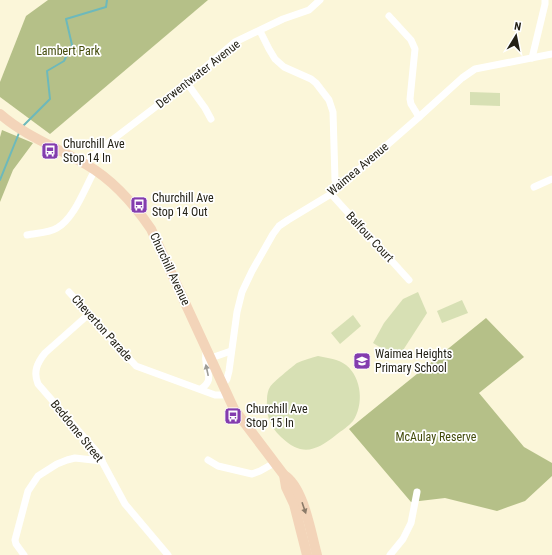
<svg xmlns="http://www.w3.org/2000/svg" width="552" height="555" font-family="'Roboto Condensed',sans-serif">
<style>
.green{fill:#d7e0b4}
.forest{fill:#b5c088}
.lines{fill:none;stroke-linecap:round;stroke-linejoin:round}
.stream{stroke:#6db9bb;stroke-width:2}
.street{stroke:#fff;stroke-width:7}
.secondary{stroke:#f3d4b9;stroke-width:10}
.oneway{fill:#9c9b96}
.oneway2{fill:#8b7a68}
.labels{text-anchor:middle;dominant-baseline:central;stroke-width:3.5;stroke-linejoin:round;paint-order:stroke}
.park-label{font-size:12px;fill:#444c0c;stroke:#fff}
.street-label{font-size:12px;fill:#232116;stroke:#fff}
.poi-label{font-size:12px;fill:#232116;stroke:#fff;text-anchor:start}
</style>
<rect width="100%" height="100%" fill="#fbf6d9"/>
<g class="green">
<path d="M 470,92 L 500,93 L 500,106 L 470,105 Z"/>
<path d="M 418,292 L 427,313 L 398,358 L 373,343 L 384,323 L 403,299 Z"/>
<path d="M 462,300 L 468,313 L 442,323 L 437,311 Z"/>
<path d="M 353,315 L 361,326 L 340,344 L 331,333 Z"/>
<path d="M 318,356 C 328,358 338,359 346,365 C 362,378 364,405 353,421 C 349,426 341,431 336,435 C 316,451 302,457 281,437 C 269,426 266,414 267,399 C 267,395 268,390 270,387 C 273,382 292,367 297,363 C 303,360 311,358 318,356 Z"/>
</g>
<g class="forest">
<path d="M 48,0 L 208,0 L 50,134 L 0,97 L 0,82 L 26,16 Z"/>
<path d="M 2,130 L 33,143 L 13,170 L 0,202 L 0,137 Z"/>
<path d="M 486,318 L 524,357 L 479,393 L 524,447 L 552,463 L 552,476 L 525,501 L 497,511 L 445,498 L 411,502 L 349,429 Z"/>
</g>
<g class="lines">
<g class="stream">
<path d="M 22,127 L 50,99 L 47,71 L 64,61 L 72,45 L 66,19 L 106,7 L 107,0"/>
<path d="M 0,180 L 19,133"/>
</g>
<g class="street">
<path d="M 389,16 L 411,40 L 415,49 L 410,99 L 411,104 L 419,117"/>
<path d="M 260,31 L 269,49 L 275,59 L 284,67 L 311,79 L 316,83 L 329,100 L 333,112 L 335,180 L 339,186"/>
<path d="M 532,58 L 545,4 L 545,0"/>
<path d="M 187,83 L 205,108 L 211,119"/>
<path d="M 87,165 L 90,159 L 99,150 L 187,83 L 235,42 L 283,19 L 309,10 L 320,0"/>
<path d="M 534,187 L 552,179"/>
<path d="M 331,194 L 409,280"/>
<path d="M 27,235 C 36,233 49,233 57,228 C 75,218 85,187 95,170"/>
<path d="M 69,292 L 136,366 L 215,395 L 222,395 L 227,394"/>
<path d="M 89,314 L 45,353 C 37,363 33,372 38,384 L 97,452 L 125,504 L 168,555"/>
<path d="M 211,358 L 231,351"/>
<path d="M 223,384 L 227,379 L 229,371 L 237,312 L 242,292 L 252,271 L 273,234 L 279,226 L 288,220 L 331,194 L 419,117 L 462,78 L 475,69 L 552,54"/>
<path d="M 201,389 C 214,380 207,374 206,362 C 205,358 206,355 206,351"/>
<path d="M 208,460 L 218,466 L 252,474 L 260,471 L 276,462"/>
<path d="M 24,555 L 16,544 L 15,540 L 28,491 L 38,476 L 57,464 L 67,460 L 75,458 L 102,461"/>
<path d="M 390,555 L 403,539 L 411,523 L 417,492"/>
</g>
<g class="secondary">
<path d="M 0,114 C 25,136 58,148 87,165 C 113,180 134,204 151,229 L 234,409 L 284,475 L 286,487 L 294,504 L 307,555"/>
<path d="M 284,475 C 304,487 311,534 317,555"/>
</g>
</g>
<defs><path id="oneway-solid" d="M-6-.8H1V-3.2L6.5 0L1 3.2V.8H-6Z"/></defs>
<use class="oneway" href="#oneway-solid" transform="translate(207 370) rotate(-102)"/>
<use class="oneway2" href="#oneway-solid" transform="translate(304 508) rotate(71)"/>
<defs>
<g id="bus-square" transform="scale(0.9)"><rect x="-9" y="-9" width="18" height="18" rx="4" fill="#833cae" stroke="#fff"/><path d="M-5-6H5V4H4V6H2V4H-2V6H-4V4H-5ZM-3.5-4V0h7V-4ZM-3.5 1.2v1.5H-2V1.2ZM2 1.2v1.5H3.5V1.2Z" fill="#fff"/></g>
<g id="school-square" transform="scale(0.9)"><rect x="-9" y="-9" width="18" height="18" rx="4" fill="#833cae" stroke="#fff"/><path d="M0-5L7-2L0 1L-7-2ZM-4 1L0 2.5L4 1V4Q0 6-4 4Z" fill="#fff"/></g>
</defs>
<g fill-rule="evenodd">
<use href="#bus-square" x="50" y="151"/>
<use href="#bus-square" x="139" y="205"/>
<use href="#school-square" x="362" y="361"/>
<use href="#bus-square" x="233" y="416"/>
</g>
<g class="labels">
<g class="park-label">
<text x="68" y="51">Lambert Park</text>
<text x="436" y="437">McAulay Reserve</text>
</g>
<g class="street-label">
<text transform="translate(198 74) rotate(-38)">Derwentwater Avenue</text>
<text transform="translate(358 169) rotate(-40)">Waimea Avenue</text>
<text transform="translate(370 237) rotate(47)">Balfour Court</text>
<text transform="translate(170 269) rotate(65)">Churchill Avenue</text>
<text transform="translate(102 328) rotate(48)">Cheverton Parade</text>
<text transform="translate(77 431) rotate(51)">Beddome Street</text>
</g>
<g class="poi-label">
<text x="63" y="144">Churchill Ave<tspan x="63" dy="14">Stop 14 In</tspan></text>
<text x="152" y="198">Churchill Ave<tspan x="152" dy="14">Stop 14 Out</tspan></text>
<text x="375" y="354">Waimea Heights<tspan x="375" dy="14">Primary School</tspan></text>
<text x="246" y="409">Churchill Ave<tspan x="246" dy="14">Stop 15 In</tspan></text>
</g>
</g>
<g transform="translate(516 36) rotate(10)" stroke="#ffffff" stroke-width="3" paint-order="stroke">
<path d="M0-3L7 15L0 10L-7 15Z" fill="#232116"/>
<text y="-6" font-size="11" font-weight="bold" text-anchor="middle" fill="#232116">N</text>
</g>
</svg>
